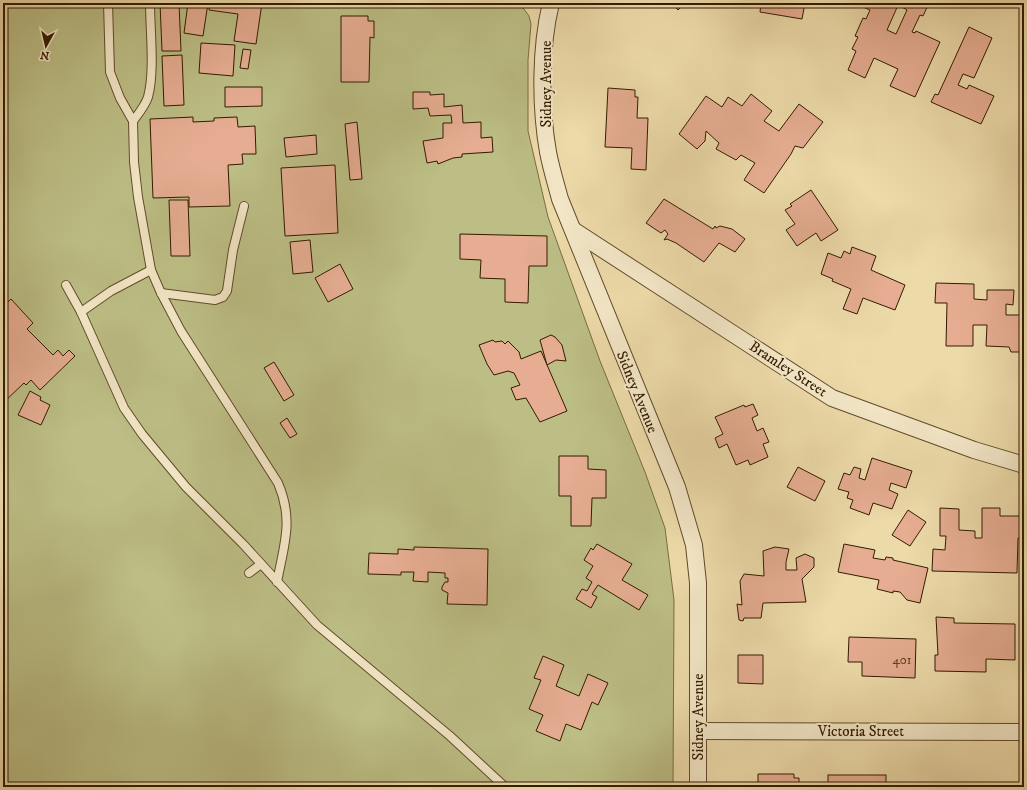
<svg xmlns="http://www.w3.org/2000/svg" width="1027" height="790" font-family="'IM FELL DW Pica',serif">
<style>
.green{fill:#bcbe85;stroke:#786c42}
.building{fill:#e6ad92;stroke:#331b00}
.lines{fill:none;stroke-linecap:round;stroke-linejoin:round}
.service-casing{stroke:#624b2a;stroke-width:10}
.minor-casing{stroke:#624b2a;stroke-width:18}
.service{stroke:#f3e7c7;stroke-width:8}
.minor{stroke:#f3e7c7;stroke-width:16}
.labels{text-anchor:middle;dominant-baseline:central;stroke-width:4;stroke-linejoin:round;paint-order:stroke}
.number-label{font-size:13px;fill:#604024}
.street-label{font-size:15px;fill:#331b00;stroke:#f3e7c7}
</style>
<rect width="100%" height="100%" fill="#eddaa9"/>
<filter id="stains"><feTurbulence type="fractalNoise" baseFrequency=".005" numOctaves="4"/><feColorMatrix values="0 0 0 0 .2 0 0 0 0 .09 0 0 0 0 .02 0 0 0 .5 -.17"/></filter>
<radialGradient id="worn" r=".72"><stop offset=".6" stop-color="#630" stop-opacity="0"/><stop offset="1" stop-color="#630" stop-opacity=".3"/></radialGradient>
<path class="green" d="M 3,3 L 515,3 L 524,9 L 529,16 L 531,24 L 528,60 L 528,131 L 548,217 L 600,361 L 645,472 L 665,528 L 674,600 L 673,787 L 3,787 Z"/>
<g class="building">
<path d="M 160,3 L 179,3 L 181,51 L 162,51 Z"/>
<path d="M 188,3 L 208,3 L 203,36 L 184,33 Z"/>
<path d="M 210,3 L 262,3 L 256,44 L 234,41 L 238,14 L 209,10 Z"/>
<path d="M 672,3 L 685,3 L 678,10 Z"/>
<path d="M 761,3 L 805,3 L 802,19 L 760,12 Z"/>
<path d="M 854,3 L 899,3 L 887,30 L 896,34 L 907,10 L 902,7 L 904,3 L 929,3 L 923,16 L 920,15 L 912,32 L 915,33 L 916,31 L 940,42 L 915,97 L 890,86 L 898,69 L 874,58 L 865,78 L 848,70 L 856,51 L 852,49 L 858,37 L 855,36 L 863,18 L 866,19 L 870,10 Z"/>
<path d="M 341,16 L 368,16 L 368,21 L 374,21 L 374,38 L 370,37 L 369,82 L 341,82 Z"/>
<path d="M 969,27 L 992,38 L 974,78 L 963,74 L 958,85 L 967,89 L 969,85 L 994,96 L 981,124 L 931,102 L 935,94 L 938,95 Z"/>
<path d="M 201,43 L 235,45 L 233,76 L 199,73 Z"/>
<path d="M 243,49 L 251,50 L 248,69 L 240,68 Z"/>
<path d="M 182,55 L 184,105 L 164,106 L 162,56 Z"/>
<path d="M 225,87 L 262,87 L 262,106 L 225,107 Z"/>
<path d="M 608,88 L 635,90 L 635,97 L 638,97 L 637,118 L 648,118 L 646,170 L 631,169 L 632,148 L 605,147 Z"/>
<path d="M 413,92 L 430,92 L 430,95 L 444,94 L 444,107 L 462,105 L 463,123 L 481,122 L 481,138 L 492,137 L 493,152 L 462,154 L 462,157 L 453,158 L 438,164 L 437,161 L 427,163 L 423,141 L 443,138 L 443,123 L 452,123 L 451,115 L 430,116 L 428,108 L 413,109 Z"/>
<path d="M 751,94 L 772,111 L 764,121 L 779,131 L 799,104 L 823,122 L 803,148 L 795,146 L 791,154 L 764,193 L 744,180 L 755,163 L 741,155 L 736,160 L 716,149 L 719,143 L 706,131 L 705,141 L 697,149 L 679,134 L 706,96 L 722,107 L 728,97 L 742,106 Z"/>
<path d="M 193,117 L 193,122 L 214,121 L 214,118 L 237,117 L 238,127 L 255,126 L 256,154 L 242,154 L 243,164 L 228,165 L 230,206 L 189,207 L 189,197 L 153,198 L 150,119 Z"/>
<path d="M 357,122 L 362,179 L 350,180 L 345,124 Z"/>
<path d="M 3,135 L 5,135 L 4,154 L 3,154 Z"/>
<path d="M 316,135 L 317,154 L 286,157 L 284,138 Z"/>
<path d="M 335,165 L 338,233 L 285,236 L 281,168 Z"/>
<path d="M 811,190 L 838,230 L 821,241 L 816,233 L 797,246 L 786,230 L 795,224 L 785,210 L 792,206 L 790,204 Z"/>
<path d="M 664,199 L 713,229 L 715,226 L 716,228 L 720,226 L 732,229 L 745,239 L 735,252 L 719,243 L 704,262 L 676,243 L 667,239 L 664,240 L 668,234 L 665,230 L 661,233 L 646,223 Z"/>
<path d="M 169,200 L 188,200 L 190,256 L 171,256 Z"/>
<path d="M 460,234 L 547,236 L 547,266 L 529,266 L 528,303 L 505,302 L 505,279 L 480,278 L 481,260 L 460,259 Z"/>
<path d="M 310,240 L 313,272 L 293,274 L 290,242 Z"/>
<path d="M 852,247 L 876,256 L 871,270 L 905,285 L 895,310 L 863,298 L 857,314 L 843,309 L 851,289 L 832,281 L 833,279 L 821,274 L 828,253 L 841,258 L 844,251 L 850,254 Z"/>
<path d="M 340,264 L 353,289 L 328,302 L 315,278 Z"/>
<path d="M 936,283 L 974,284 L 974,299 L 987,300 L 987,290 L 1014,290 L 1013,305 L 1006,304 L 1006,315 L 1024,315 L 1023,352 L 1011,352 L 1009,347 L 986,346 L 987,325 L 973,325 L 973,346 L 946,346 L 947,303 L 935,303 Z"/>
<path d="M 11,299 L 33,323 L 27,329 L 53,355 L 58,350 L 63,356 L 69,350 L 75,356 L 40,390 L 31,380 L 26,385 L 24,383 L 3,403 L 3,307 Z"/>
<path d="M 551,335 L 555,337 L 562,345 L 566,361 L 556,360 L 547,365 L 540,340 Z"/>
<path d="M 493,340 L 495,342 L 502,341 L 505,344 L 508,341 L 519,352 L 521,359 L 541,351 L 567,411 L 540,422 L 526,398 L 516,400 L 511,388 L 520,385 L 514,373 L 508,371 L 494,375 L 487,364 L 479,345 Z"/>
<path d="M 274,362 L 294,395 L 284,401 L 264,368 Z"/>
<path d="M 30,391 L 41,397 L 40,400 L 50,405 L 41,425 L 18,415 Z"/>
<path d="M 753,404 L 758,415 L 752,418 L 757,431 L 763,428 L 769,442 L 763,444 L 768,457 L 750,465 L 748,460 L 736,465 L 727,444 L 719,448 L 715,438 L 723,434 L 715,417 L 744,405 L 745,407 Z"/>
<path d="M 287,418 L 297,434 L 290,438 L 280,423 Z"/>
<path d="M 559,456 L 588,456 L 588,469 L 606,470 L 606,498 L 592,498 L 591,526 L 571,526 L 571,496 L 559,496 Z"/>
<path d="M 872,458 L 912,471 L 906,488 L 891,483 L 889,490 L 898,494 L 892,509 L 873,503 L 869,515 L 850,508 L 853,500 L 847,498 L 849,492 L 838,489 L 844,473 L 850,475 L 854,467 L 861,469 L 859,478 L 865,480 Z"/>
<path d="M 798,467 L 825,481 L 815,501 L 787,487 Z"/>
<path d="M 940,508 L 959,509 L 959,530 L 975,531 L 975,538 L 982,538 L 982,508 L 1000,508 L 1000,516 L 1024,516 L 1024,538 L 1018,538 L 1017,573 L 932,571 L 933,549 L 945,550 L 946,536 L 940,536 Z"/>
<path d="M 908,510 L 926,522 L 910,546 L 892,535 Z"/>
<path d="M 597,544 L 632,564 L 622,580 L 648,595 L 639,610 L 598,585 L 592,594 L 597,597 L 591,608 L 576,599 L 582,589 L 587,591 L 592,582 L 586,578 L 593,566 L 584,560 L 591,548 L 593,550 Z"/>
<path d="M 844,544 L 875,550 L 873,558 L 885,560 L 886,557 L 893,558 L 893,560 L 928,568 L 920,603 L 907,600 L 900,592 L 893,591 L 893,593 L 877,589 L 879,580 L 838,572 Z"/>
<path d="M 414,547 L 488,549 L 487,605 L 447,604 L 448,593 L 442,590 L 442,587 L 445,582 L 448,582 L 448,578 L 445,578 L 445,573 L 428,572 L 428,582 L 413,581 L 414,572 L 401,572 L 401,575 L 368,574 L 369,553 L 398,554 L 398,549 L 414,550 Z"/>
<path d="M 775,547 L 789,549 L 786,562 L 786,570 L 797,570 L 796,558 L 805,554 L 814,558 L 814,567 L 802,579 L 806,602 L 763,603 L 761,618 L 744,618 L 743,621 L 739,620 L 737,604 L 742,605 L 740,581 L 744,574 L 764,576 L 763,551 Z"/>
<path d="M 936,617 L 954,618 L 954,623 L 1015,624 L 1015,660 L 986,659 L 986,672 L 935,671 L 935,655 L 938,655 Z"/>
<path d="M 849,637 L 916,639 L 915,678 L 862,676 L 862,662 L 848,662 Z"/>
<path d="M 738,655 L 763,655 L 763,684 L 738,683 Z"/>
<path d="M 543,656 L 564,665 L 556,686 L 579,696 L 588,674 L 608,683 L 598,705 L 592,702 L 581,730 L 566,724 L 560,741 L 536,731 L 543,715 L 529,709 L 541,680 L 534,678 Z"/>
<path d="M 758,774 L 794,774 L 794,778 L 799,778 L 799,787 L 758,787 Z"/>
<rect x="828" y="775" width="58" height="12"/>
</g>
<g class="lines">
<g class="service-casing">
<g id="service">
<path d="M 108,3 L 110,72 L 120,98 L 133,121"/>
<path d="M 150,3 C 150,30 155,71 148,97 C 145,106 139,113 133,121 L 134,162 L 138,197 L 151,270 L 161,293 L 181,331 L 278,483 C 294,520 284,545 277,582"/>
<path d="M 151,270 L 111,291 L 81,312 L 124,408 L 142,434 L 186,487 L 243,544 L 317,625 L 450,736 L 505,787"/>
<path d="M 66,285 L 81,312"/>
<path d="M 161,293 L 215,300 L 223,297 L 227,291 L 233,250 L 244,206"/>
<path d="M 249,573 L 261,564"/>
</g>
</g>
<g class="minor-casing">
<g id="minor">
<path d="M 551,3 C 540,48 540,106 548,152 C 551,168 556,184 560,199 L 677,487 L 694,545 L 698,583 L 698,787"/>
<path d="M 573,230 L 832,398 L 974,450 L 1024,465"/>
<path d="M 698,731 L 1024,732"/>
</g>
</g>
<use href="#service" class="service"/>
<use href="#minor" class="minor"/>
</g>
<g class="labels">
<g class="number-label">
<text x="902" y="660">401</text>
</g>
<g class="street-label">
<text transform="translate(546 84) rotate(-90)">Sidney Avenue</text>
<text transform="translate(788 369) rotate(33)">Bramley Street</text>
<text transform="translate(637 392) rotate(68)">Sidney Avenue</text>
<text transform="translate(698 717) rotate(-90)">Sidney Avenue</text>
<text x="861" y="731">Victoria Street</text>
</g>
</g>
<rect width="1027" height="790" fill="none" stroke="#eddaa9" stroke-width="16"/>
<rect x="4" y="4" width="1019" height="782" fill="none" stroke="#331b00" stroke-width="2"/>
<rect x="8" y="8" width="1011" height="774" fill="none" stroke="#331b00"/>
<g transform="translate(46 46) rotate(188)" stroke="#f3e7c7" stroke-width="3" paint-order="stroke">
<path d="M0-3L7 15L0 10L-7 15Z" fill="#331b00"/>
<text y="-6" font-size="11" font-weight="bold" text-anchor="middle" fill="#331b00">N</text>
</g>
<rect width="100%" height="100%" filter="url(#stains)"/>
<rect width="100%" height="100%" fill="url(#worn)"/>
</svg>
